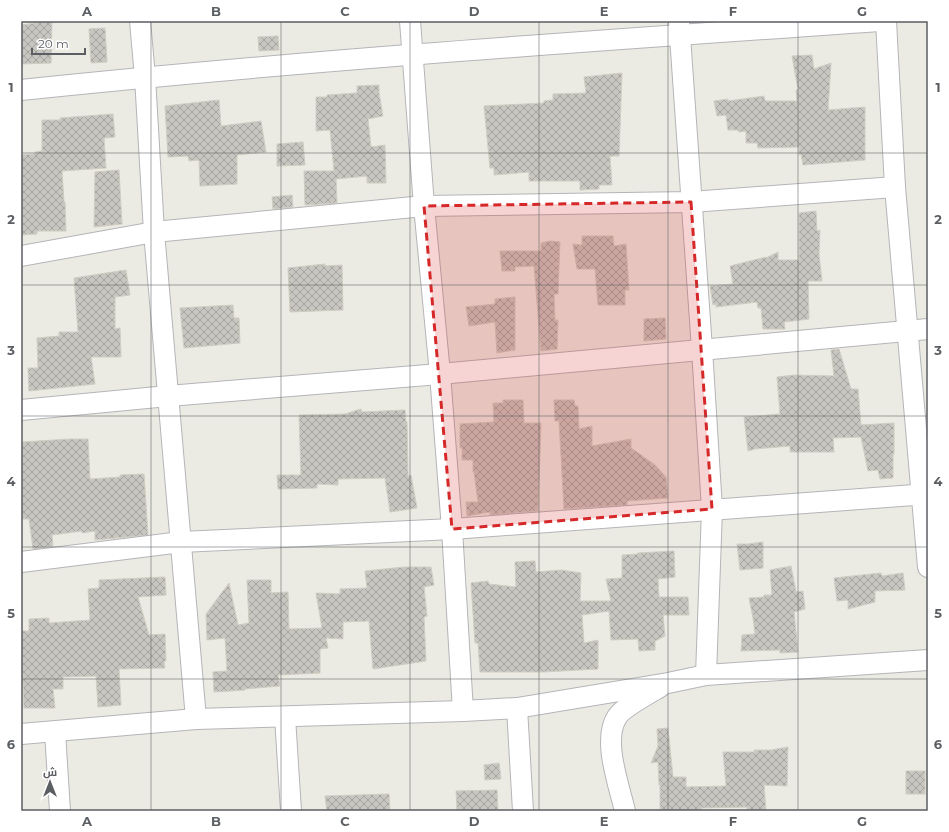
<svg xmlns="http://www.w3.org/2000/svg" width="949" height="832" font-family="Montserrat,Cairo,sans-serif">
<style>
.building{fill:url(#building-cross-hatch);stroke:#d0cdc2}
.lines{fill:none;stroke-linecap:round;stroke-linejoin:round}
.minor-casing{stroke:#b4b5b9;stroke-width:22}
.minor{stroke:#fff;stroke-width:20}
.marked{fill:#d62828;fill-opacity:0.2;stroke:#d62828;stroke-width:3;stroke-dasharray:8 5;stroke-linejoin:round}
.grid{fill:none;stroke:#5b5e62;stroke-width:1;stroke-opacity:0.55}
.neatline{fill:none;stroke:#5b5e62;stroke-width:1.5}
.grid-label{font-size:13px;text-anchor:middle;font-weight:bold;fill:#5b5e62}
</style>
<defs>
<pattern id="building-cross-hatch" width="8" height="8" patternUnits="userSpaceOnUse"><rect width="8" height="8" fill="#c8c6c0"/><path d="M0 0l8 8M0 8l8-8" fill="none" stroke="#a5a49f"/></pattern>
</defs>
<rect width="100%" height="100%" fill="#ecebe3"/>
<g class="building">
<path d="M 52,21 L 51,63 L 21,64 L 21,25 Z"/>
<path d="M 105,28 L 107,62 L 91,63 L 89,29 Z"/>
<path d="M 278,36 L 279,50 L 259,51 L 258,37 Z"/>
<path d="M 812,55 L 814,69 L 831,63 L 828,110 L 865,107 L 865,160 L 803,165 L 801,154 L 799,155 L 799,147 L 758,148 L 757,143 L 746,143 L 746,131 L 739,132 L 738,130 L 728,130 L 726,115 L 717,116 L 714,101 L 728,99 L 728,101 L 764,96 L 765,101 L 797,101 L 796,90 L 798,90 L 792,56 Z"/>
<path d="M 622,73 L 619,156 L 610,156 L 612,185 L 599,185 L 599,189 L 580,190 L 580,181 L 529,181 L 529,172 L 494,175 L 494,168 L 490,168 L 484,106 L 544,103 L 544,101 L 553,100 L 553,94 L 586,93 L 584,77 Z"/>
<path d="M 379,85 L 379,93 L 383,116 L 368,119 L 371,147 L 385,145 L 386,183 L 367,183 L 367,176 L 336,179 L 337,203 L 305,205 L 304,171 L 334,171 L 330,130 L 316,131 L 316,97 L 327,97 L 327,95 L 357,93 L 357,86 Z"/>
<path d="M 219,100 L 221,126 L 261,121 L 266,152 L 237,155 L 237,184 L 200,186 L 199,160 L 189,161 L 188,156 L 168,157 L 165,106 Z"/>
<path d="M 113,114 L 115,137 L 104,138 L 106,168 L 62,171 L 64,202 L 65,202 L 66,231 L 37,231 L 37,234 L 21,235 L 21,155 L 35,154 L 35,152 L 42,151 L 42,120 L 60,120 L 60,118 Z"/>
<path d="M 303,142 L 305,165 L 277,166 L 277,144 Z"/>
<path d="M 119,170 L 122,224 L 94,227 L 95,172 Z"/>
<path d="M 292,195 L 293,207 L 273,209 L 272,197 Z"/>
<path d="M 816,211 L 817,231 L 820,230 L 819,254 L 822,281 L 808,281 L 809,319 L 784,322 L 785,329 L 763,329 L 761,308 L 758,308 L 757,302 L 716,307 L 716,304 L 713,305 L 710,286 L 733,284 L 730,266 L 766,257 L 766,258 L 778,252 L 778,260 L 799,260 L 799,213 Z"/>
<path d="M 582,236 L 613,236 L 614,246 L 626,244 L 629,290 L 625,290 L 625,305 L 598,305 L 595,269 L 577,269 L 573,244 L 582,245 Z"/>
<path d="M 550,241 L 560,242 L 558,294 L 554,294 L 555,320 L 558,320 L 557,349 L 541,351 L 534,266 L 515,267 L 515,271 L 502,271 L 500,251 L 541,251 L 541,243 Z"/>
<path d="M 325,264 L 325,266 L 342,265 L 343,310 L 290,312 L 288,268 Z"/>
<path d="M 126,270 L 130,295 L 115,297 L 115,329 L 120,328 L 121,357 L 91,357 L 95,384 L 29,391 L 28,368 L 38,368 L 37,338 L 59,336 L 59,332 L 78,332 L 74,278 Z"/>
<path d="M 515,297 L 515,350 L 497,353 L 495,322 L 469,326 L 466,307 L 495,304 L 495,299 Z"/>
<path d="M 233,305 L 234,318 L 239,318 L 240,343 L 184,348 L 180,308 Z"/>
<path d="M 665,318 L 666,339 L 644,341 L 644,319 Z"/>
<path d="M 839,349 L 851,389 L 858,389 L 861,425 L 894,423 L 894,454 L 893,454 L 893,478 L 880,479 L 878,470 L 868,471 L 861,437 L 833,438 L 834,452 L 790,452 L 790,446 L 755,449 L 748,451 L 744,417 L 780,414 L 777,377 L 794,375 L 834,376 L 831,350 Z"/>
<path d="M 503,400 L 523,400 L 524,423 L 541,423 L 538,511 L 490,515 L 490,512 L 467,516 L 466,502 L 478,502 L 474,472 L 473,472 L 473,460 L 462,460 L 462,448 L 460,448 L 460,424 L 494,422 L 493,403 L 503,403 Z"/>
<path d="M 554,400 L 574,400 L 575,406 L 578,406 L 579,429 L 592,426 L 592,446 L 631,439 L 631,448 L 655,465 L 666,477 L 668,498 L 627,501 L 627,505 L 564,509 L 559,421 L 555,421 Z"/>
<path d="M 361,409 L 362,412 L 405,410 L 406,422 L 407,422 L 408,476 L 411,475 L 417,508 L 390,512 L 385,478 L 338,479 L 338,485 L 317,484 L 317,488 L 278,489 L 277,475 L 301,475 L 299,415 L 345,414 Z"/>
<path d="M 70,439 L 88,439 L 90,479 L 120,477 L 120,475 L 144,474 L 148,535 L 95,540 L 95,531 L 82,533 L 82,531 L 52,535 L 53,546 L 33,549 L 29,519 L 21,519 L 22,442 Z"/>
<path d="M 763,542 L 763,568 L 740,570 L 737,544 L 748,544 Z"/>
<path d="M 674,551 L 675,577 L 658,579 L 659,597 L 688,597 L 689,615 L 663,615 L 665,636 L 655,641 L 655,650 L 639,651 L 638,639 L 611,640 L 609,611 L 582,615 L 584,643 L 598,640 L 598,669 L 543,672 L 480,672 L 478,643 L 475,643 L 471,583 L 488,581 L 489,584 L 516,587 L 515,562 L 535,561 L 536,572 L 561,570 L 581,573 L 580,601 L 611,601 L 606,579 L 622,578 L 622,555 L 638,554 L 638,553 Z"/>
<path d="M 791,566 L 796,592 L 803,591 L 805,609 L 794,612 L 798,652 L 780,653 L 780,650 L 741,651 L 742,635 L 755,634 L 753,618 L 749,598 L 764,597 L 764,595 L 772,595 L 770,570 Z"/>
<path d="M 404,567 L 431,567 L 434,585 L 424,587 L 427,616 L 424,617 L 426,661 L 373,669 L 369,621 L 343,622 L 343,639 L 326,638 L 328,648 L 320,649 L 320,673 L 278,675 L 280,686 L 245,689 L 245,690 L 214,692 L 213,672 L 227,671 L 225,638 L 207,640 L 206,614 L 229,583 L 238,625 L 249,623 L 247,580 L 271,580 L 271,593 L 288,592 L 289,629 L 322,628 L 316,593 L 340,594 L 340,589 L 367,588 L 365,571 Z"/>
<path d="M 881,573 L 882,576 L 903,573 L 905,590 L 875,591 L 875,602 L 848,609 L 848,600 L 837,601 L 834,578 Z"/>
<path d="M 165,577 L 166,595 L 138,597 L 149,635 L 165,634 L 166,661 L 164,661 L 165,668 L 119,669 L 121,705 L 98,707 L 96,676 L 63,677 L 63,689 L 53,689 L 55,708 L 24,708 L 22,657 L 21,657 L 21,631 L 29,631 L 29,619 L 49,618 L 49,623 L 90,620 L 88,589 L 99,588 L 99,580 Z"/>
<path d="M 668,728 L 673,777 L 686,777 L 686,787 L 726,786 L 723,752 L 754,752 L 754,750 L 771,750 L 788,747 L 787,786 L 764,785 L 766,811 L 747,811 L 747,807 L 701,808 L 701,811 L 660,811 L 660,785 L 659,785 L 658,762 L 651,763 L 658,746 L 657,729 Z"/>
<path d="M 499,763 L 501,779 L 485,780 L 484,765 Z"/>
<rect x="906" y="771" width="19" height="23"/>
<path d="M 497,790 L 498,811 L 457,811 L 456,791 Z"/>
<path d="M 389,794 L 390,811 L 327,811 L 325,796 Z"/>
</g>
<g class="lines">
<g class="minor-casing">
<g id="minor">
<path d="M 140,21 L 145,77 L 154,232 L 196,719"/>
<path d="M 410,21 L 424,206 L 440,374 L 452,529 L 463,711"/>
<path d="M 886,21 L 895,187 L 928,567"/>
<path d="M 679,22 L 702,349 L 712,509 L 706,675"/>
<path d="M 21,90 C 307,60 593,41 879,21"/>
<path d="M 21,256 L 154,232 L 424,206 L 691,202 L 895,187"/>
<path d="M 21,410 L 168,396 L 440,374 L 928,329"/>
<path d="M 21,562 L 181,542 L 452,529 L 928,494"/>
<path d="M 517,708 L 523,811"/>
<path d="M 285,717 L 291,811"/>
<path d="M 55,732 L 60,811"/>
<path d="M 21,734 L 196,719 L 463,711 L 517,708 L 668,683 L 706,675 L 928,660"/>
<path d="M 625,811 C 619,785 602,740 617,717 C 622,708 650,693 660,687"/>
</g>
</g>
<use href="#minor" class="minor"/>
</g>
<path class="marked" d="M 691,202 L 712,509 L 452,529 L 424,206 Z"/>
<path class="grid" d="M 151,21 L 151,811M 281,21 L 281,811M 410,21 L 410,811M 539,21 L 539,811M 668,21 L 668,811M 798,21 L 798,811M 21,153 L 928,153M 21,285 L 928,285M 21,416 L 928,416M 21,547 L 928,547M 21,679 L 928,679"/>
<rect width="949" height="832" fill="none" stroke="#ffffff" stroke-width="44"/>
<g transform="translate(50 782)" stroke="#ffffff" stroke-width="3" paint-order="stroke">
<path d="M0-3L7 15L0 10L-7 15Z" fill="#5b5e62"/>
<text y="-6" font-size="11" font-weight="bold" text-anchor="middle" fill="#5b5e62">ش</text>
</g>
<path d="M32 48v6h53v-6" fill="none" stroke="#5b5e62" stroke-width="2"/>
<text x="38" y="48" font-size="12" fill="#5b5e62" stroke="#ffffff" stroke-width="3" paint-order="stroke">20 m</text>
<rect x="22" y="22" width="905" height="788" class="neatline"/>
<g class="grid-label">
<text x="87" y="16">A</text>
<text x="216" y="16">B</text>
<text x="345" y="16">C</text>
<text x="474" y="16">D</text>
<text x="604" y="16">E</text>
<text x="733" y="16">F</text>
<text x="862" y="16">G</text>
<text x="11" y="92">1</text>
<text x="938" y="92">1</text>
<text x="11" y="224">2</text>
<text x="938" y="224">2</text>
<text x="11" y="355">3</text>
<text x="938" y="355">3</text>
<text x="11" y="486">4</text>
<text x="938" y="486">4</text>
<text x="11" y="618">5</text>
<text x="938" y="618">5</text>
<text x="11" y="749">6</text>
<text x="938" y="749">6</text>
<text x="87" y="826">A</text>
<text x="216" y="826">B</text>
<text x="345" y="826">C</text>
<text x="474" y="826">D</text>
<text x="604" y="826">E</text>
<text x="733" y="826">F</text>
<text x="862" y="826">G</text>
</g>
</svg>
